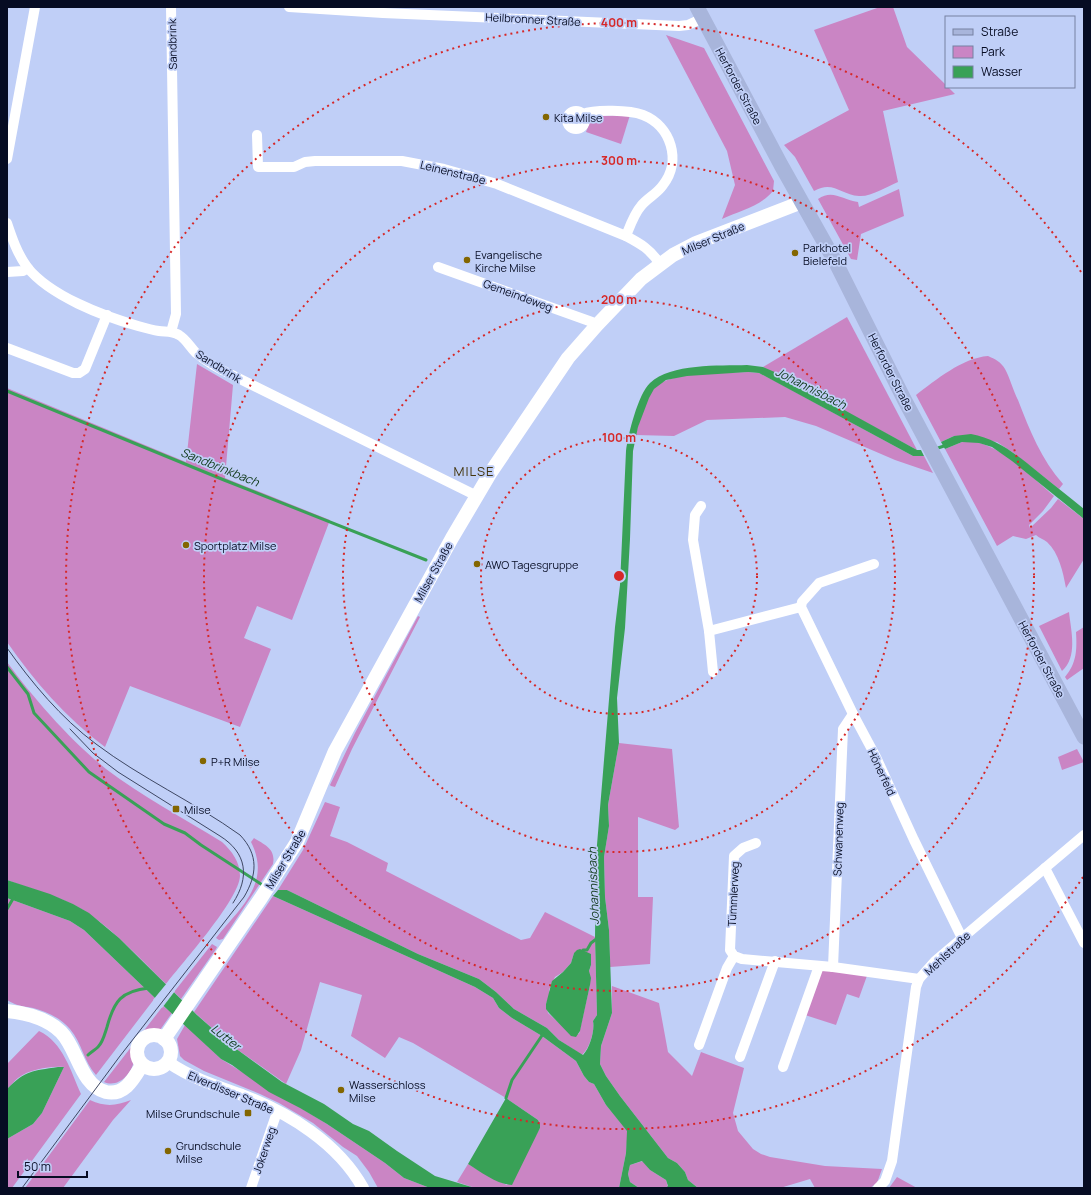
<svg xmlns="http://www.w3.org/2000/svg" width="1091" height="1195" font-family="Manrope,sans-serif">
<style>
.green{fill:#ca85c4;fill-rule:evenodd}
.water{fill:#39a157}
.pier{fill:#c0cff7}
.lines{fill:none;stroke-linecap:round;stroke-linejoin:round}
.stream{stroke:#39a157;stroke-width:3}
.minor{stroke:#fff;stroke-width:10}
.tertiary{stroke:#fff;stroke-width:12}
.secondary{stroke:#fff;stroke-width:14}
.primary{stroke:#a8b5db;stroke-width:15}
.tram{stroke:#3e4763;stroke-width:1}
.ring{fill:none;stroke:#d62828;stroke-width:2;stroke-dasharray:2 4}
.poi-dot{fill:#836600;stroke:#c0cff7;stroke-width:1.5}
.labels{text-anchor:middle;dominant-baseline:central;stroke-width:3.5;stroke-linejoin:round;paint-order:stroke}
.street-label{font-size:11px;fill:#060c23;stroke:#c0cff7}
.poi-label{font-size:11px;fill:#060c23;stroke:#c0cff7;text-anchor:start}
.water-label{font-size:12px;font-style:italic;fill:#143d1f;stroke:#c0cff7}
.quarter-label{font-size:13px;letter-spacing:1px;fill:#43350c;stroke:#c0cff7}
.centre{fill:#d62828;stroke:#c0cff7;stroke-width:2}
.ring-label{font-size:12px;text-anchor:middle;font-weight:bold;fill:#d62828;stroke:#c0cff7;stroke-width:3.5;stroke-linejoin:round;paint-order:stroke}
</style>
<rect width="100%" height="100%" fill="#c0cff7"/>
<g class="green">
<path d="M 880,7 L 893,7 L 907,47 L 946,85 L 946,87 L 948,87 L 955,94 L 883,111 L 898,182 C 886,187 871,197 859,196 C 841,195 833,180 814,191 L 795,157 L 784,145 L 849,110 L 814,30 Z"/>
<path d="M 666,35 L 704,48 L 774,181 L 773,191 C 761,206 739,211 722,219 L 735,185 L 727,151 Z"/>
<path d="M 630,115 L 621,144 L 586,132 L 592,116 Z"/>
<path d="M 899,189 L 904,216 L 861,234 L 857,260 L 851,259 L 818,199 C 833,189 842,200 858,202 L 859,207 Z"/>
<path d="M 847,317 L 917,450 L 763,367 Z"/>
<path d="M 988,356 C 995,359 1001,362 1005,369 C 1010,378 1013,390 1018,400 C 1030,431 1041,459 1063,484 L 1059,489 L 1015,454 L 997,442 L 954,436 L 941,442 L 916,395 C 936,380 962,358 988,356 Z"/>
<path d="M 197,364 L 233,385 L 225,478 L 330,520 L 292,620 L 257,606 L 244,638 L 271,649 L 240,727 L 130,686 L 105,747 C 66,718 34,681 7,642 L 7,388 L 186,462 Z"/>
<path d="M 748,372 L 759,373 L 773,380 L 830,411 L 913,456 L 924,456 L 933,473 L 895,460 L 816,426 L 785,417 L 707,420 L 674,436 L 636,435 C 638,424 647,396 654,388 C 670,371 725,373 748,372 Z"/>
<path d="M 962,442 C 968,442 974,441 980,443 C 1007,451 1033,478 1054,496 L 1043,511 L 1029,525 L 1030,528 L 1051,508 L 1058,499 L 1084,519 L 1084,559 L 1066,588 C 1063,572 1059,553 1047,542 C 1043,539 1039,538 1036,535 L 1026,539 L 1013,536 L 997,546 L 945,449 Z"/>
<path d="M 1069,612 C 1071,631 1078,657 1062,671 L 1039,626 Z"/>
<path d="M 418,616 L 420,617 L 352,749 L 335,787 L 331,786 L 330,785 L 355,733 Z"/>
<path d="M 1084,627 L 1084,668 L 1067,680 L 1065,677 C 1077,663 1077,649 1076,632 Z"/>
<path d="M 7,662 C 34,699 70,740 106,769 C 142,796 183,818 222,842 C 232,851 240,862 240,876 C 239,900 182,963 166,984 C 141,960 117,933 89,914 C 67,898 33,890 7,880 Z"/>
<path d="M 619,743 L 672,749 L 679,827 L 675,830 L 638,817 L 638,897 L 653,897 L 650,964 L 610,967 L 609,930 L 605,897 L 604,857 L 609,826 L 608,805 Z"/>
<path d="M 1077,749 L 1084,762 L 1062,770 L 1058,757 Z"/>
<path d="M 325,802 L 340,807 L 330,836 L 347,842 L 388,863 L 386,871 L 521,940 L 530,938 L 545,912 L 595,937 L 597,1015 L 593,1021 C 595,1030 590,1048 582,1055 L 559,1040 L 547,1028 L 514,1009 L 496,992 L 479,979 L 418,954 L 287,890 L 278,890 L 303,850 ZM 574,953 L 591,965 L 589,971 L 590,985 L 579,1034 L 559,1023 L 548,1013 L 546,1004 L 550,993 L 549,990 L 555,977 L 563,972 L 571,963 Z"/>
<path d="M 254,838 C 265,845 276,849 273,864 L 223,939 L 219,940 L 216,938 C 240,908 272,883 251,842 Z"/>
<path d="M 273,896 L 475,987 L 493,998 L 499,1008 L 512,1018 L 542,1036 L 576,1061 L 584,1076 L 589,1082 L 594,1084 L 606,1105 L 628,1131 L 626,1153 L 619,1188 L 475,1188 L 457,1182 L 468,1164 L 492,1178 L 507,1185 L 540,1128 L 540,1124 L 538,1120 L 506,1098 L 413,1043 L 399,1037 L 385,1058 L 351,1036 L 362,995 L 320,982 L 301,1050 L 286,1084 L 231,1045 L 194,1012 Z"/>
<path d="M 7,898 L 70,921 L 84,930 L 155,998 L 96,1075 C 84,1062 82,1043 70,1029 C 62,1019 46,1011 33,1008 C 22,1006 17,1006 7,1000 Z"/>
<path d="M 212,944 L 217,947 L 216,949 L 181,999 L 174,992 Z"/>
<path d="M 821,968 L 868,973 L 859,998 L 847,994 L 836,1025 L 805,1015 Z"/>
<path d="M 612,986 L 659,1003 L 668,1052 L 692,1076 L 701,1052 L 744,1068 L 733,1113 L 738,1131 L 753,1149 L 761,1154 L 770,1157 L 825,1166 L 882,1169 L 877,1183 L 870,1188 L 815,1188 L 810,1179 L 780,1188 L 698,1188 L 688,1180 L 685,1172 L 677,1163 L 668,1158 L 620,1096 L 606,1076 L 600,1064 L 601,1046 L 612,1013 Z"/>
<path d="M 163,1006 L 172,1013 L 160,1030 C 153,1035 143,1031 138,1040 C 133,1048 136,1054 134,1061 C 131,1075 118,1088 104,1082 Z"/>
<path d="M 185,1025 L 221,1059 L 327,1124 L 385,1163 L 404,1178 L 430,1188 L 378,1188 L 369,1172 L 357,1156 L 343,1147 L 313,1123 L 279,1103 L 260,1094 L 204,1071 L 184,1060 L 180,1056 L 177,1039 Z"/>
<path d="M 39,1031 C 63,1042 71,1072 81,1094 L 12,1188 L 7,1188 L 7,1139 L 33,1124 L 42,1113 L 64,1067 C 50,1066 30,1069 18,1078 C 14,1081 11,1086 7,1089 L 7,1064 Z"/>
<path d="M 90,1100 C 105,1107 116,1106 131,1100 L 113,1120 L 63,1188 L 25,1188 Z"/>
<path d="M 643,1161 L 650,1170 L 666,1180 L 668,1187 L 666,1188 L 639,1188 L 630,1182 L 628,1174 L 630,1165 Z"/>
<path d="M 897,1177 L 917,1188 L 889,1188 Z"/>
</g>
<g class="water">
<path d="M 747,365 L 763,367 L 777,373 L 917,450 L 921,450 L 924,456 L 913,456 L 759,373 L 748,372 L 687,376 L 666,380 L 654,389 L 649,398 L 638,427 L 633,451 L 630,539 L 625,628 L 617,698 L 619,743 L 608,805 L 609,826 L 604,857 L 605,897 L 609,930 L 612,1013 L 601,1046 L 600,1064 L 606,1076 L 620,1096 L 668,1158 L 677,1163 L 685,1172 L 688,1180 L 698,1188 L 666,1188 L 668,1186 L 666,1180 L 650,1170 L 642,1161 L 630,1165 L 628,1174 L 630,1182 L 639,1188 L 655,1188 L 619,1188 L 626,1153 L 627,1131 L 606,1105 L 594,1084 L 589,1082 L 584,1076 L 576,1061 L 542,1036 L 512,1018 L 499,1008 L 493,998 L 475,987 L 273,896 L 278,890 L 287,890 L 418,954 L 479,979 L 496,992 L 514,1009 L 547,1028 L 559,1040 L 583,1055 C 590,1048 595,1030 593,1021 L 597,1015 L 595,937 L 596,857 L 615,627 L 620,585 L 626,451 C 628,435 638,394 650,383 C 671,363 719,366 747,365 Z"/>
<path d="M 971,434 C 998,439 1017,455 1038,472 C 1053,484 1069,497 1084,509 L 1084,519 L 1012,461 L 992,447 L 979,443 L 962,442 L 945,449 L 941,442 L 954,436 Z"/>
<path d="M 7,880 L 50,894 L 73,904 L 89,913 L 119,938 L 197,1015 L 231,1045 L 282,1082 L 324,1104 L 353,1124 L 369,1131 L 397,1151 L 435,1176 L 475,1188 L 430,1188 L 404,1178 L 385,1163 L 327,1124 L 300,1108 L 269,1092 L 232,1065 L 221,1059 L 155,998 L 84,930 L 70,921 L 7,898 Z"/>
<path d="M 580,949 L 591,954 L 591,965 L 589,971 L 591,978 L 590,985 L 580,1031 L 576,1037 L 571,1036 L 549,1013 L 546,1009 L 546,1004 L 552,981 L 563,972 L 571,963 L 574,953 L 577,950 Z"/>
<path d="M 58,1067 L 64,1067 L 42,1113 L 33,1124 L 7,1139 L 7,1089 C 26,1070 32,1071 58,1067 Z"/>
<path d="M 506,1098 L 538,1120 L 540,1124 L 540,1128 L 512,1185 C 496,1184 481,1172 468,1164 Z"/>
</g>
<path class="pier" d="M 167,983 L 175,991 L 162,1008 L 153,1000 Z"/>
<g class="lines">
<g class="stream">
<path d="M 7,391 L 224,480 L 426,560"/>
<path d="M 935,449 L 947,445"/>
<path d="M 7,667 L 28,694 L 34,713 L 89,772 L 164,824 L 185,833 L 201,845 L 264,886"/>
<path d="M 7,909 L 14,897"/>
<path d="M 583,950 L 587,950 L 591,943 L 599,937"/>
<path d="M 88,1055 C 91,1052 95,1050 98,1047 C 103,1042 105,1033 107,1027 C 114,1001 121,991 149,988"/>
<path d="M 506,1098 L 512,1080 L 543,1034"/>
</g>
<g class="minor">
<path d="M 289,7 L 383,13 L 679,26 L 688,25 L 703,18"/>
<circle cx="576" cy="120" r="9"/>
<path d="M 583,114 C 595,109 630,110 643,115 C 671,126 682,161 663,185 C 657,194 647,198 641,206 C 634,214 630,226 626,236"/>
<path d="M 257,135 L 258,167 L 294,167 L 305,162 L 315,161 L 402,161 L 444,169 L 497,184 L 626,236 C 641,244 650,249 660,264"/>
<path d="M 7,159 L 35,7"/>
<path d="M 7,223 C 12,238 17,253 27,267 C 50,296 103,316 138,326 C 145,328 152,330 159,331 C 166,332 173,331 179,335 C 186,339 190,347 196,353 C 207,362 219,369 232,375 L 477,496"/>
<path d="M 438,267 L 592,322 L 597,325"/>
<path d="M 7,272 L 23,271 L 28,268"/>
<path d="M 171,332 L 176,314 L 171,7"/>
<path d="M 7,348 L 73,373 L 79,373 L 85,369 L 107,315"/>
<path d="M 701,506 L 695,515 L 693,540 L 709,631 L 713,672"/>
<path d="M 874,564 L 819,583 L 802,602 L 801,607 L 853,714 L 876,757 L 914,840 L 962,938"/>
<path d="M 709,631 L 801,607"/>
<path d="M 756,843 L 743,848 L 734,856 L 730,950 L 734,956 L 742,959 L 833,967 L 919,979"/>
<path d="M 1045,868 L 1084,943"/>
<path d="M 833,967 L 843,729 L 853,714"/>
<path d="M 699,1045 L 727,968 L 734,956"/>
<path d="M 740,1057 L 775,961"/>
<path d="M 783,1067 L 819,966"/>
<path d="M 251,1188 L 277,1112"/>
<path d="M 878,1188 L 885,1181 L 892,1161 L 916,987 L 919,979 L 935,961 L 1084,835"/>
</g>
<path class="tertiary" d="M 168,1062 C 191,1078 216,1086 242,1095 C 289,1113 338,1143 363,1188"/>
<g class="secondary">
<path d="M 7,1011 C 26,1013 47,1018 61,1032 C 78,1049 80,1085 106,1092 C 125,1096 134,1078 142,1065"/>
<circle cx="154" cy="1052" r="17"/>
<path d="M 164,1039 L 261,898 L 297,842 L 335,751 L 452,538 L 491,472 L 568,358 L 597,325 L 641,279 L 673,255 L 696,243 L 802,202"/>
</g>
<path class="primary" d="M 697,7 L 781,165 L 836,263 L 904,399 L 1084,737"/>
<g class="tram">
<path d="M 7,648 C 32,683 61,718 96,744 C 141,778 194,802 240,835 C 259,855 257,875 244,897 L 120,1056 L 22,1188"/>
<path d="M 70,729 L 93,753 L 118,772 L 220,836 C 247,853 250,877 233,903"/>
</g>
</g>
<g class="ring">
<circle cx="619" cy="576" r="138"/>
<circle cx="619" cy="576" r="276"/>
<circle cx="619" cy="576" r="415"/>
<path d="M1083 877A553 553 0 1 1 1083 275"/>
</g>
<g class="poi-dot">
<circle cx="546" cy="117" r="4"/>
<circle cx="795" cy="253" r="4"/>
<circle cx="467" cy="260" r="4"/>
<circle cx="186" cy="545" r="4"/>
<circle cx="477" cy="564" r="4"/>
<circle cx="203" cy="761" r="4"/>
<rect x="172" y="805" width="8" height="8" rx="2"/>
<circle cx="341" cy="1090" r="4"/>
<rect x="244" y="1109" width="8" height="8" rx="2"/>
<circle cx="168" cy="1151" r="4"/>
</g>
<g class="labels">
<g class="street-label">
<text transform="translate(533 19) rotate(3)">Heilbronner Straße</text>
<text transform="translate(172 44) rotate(-91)">Sandbrink</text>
<text transform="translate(739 86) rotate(62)">Herforder Straße</text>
<text transform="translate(453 172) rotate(14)">Leinenstraße</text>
<text transform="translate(713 238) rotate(-23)">Milser Straße</text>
<text transform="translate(518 295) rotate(20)">Gemeindeweg</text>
<text transform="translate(219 366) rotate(32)">Sandbrink</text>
<text transform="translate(891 372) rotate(63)">Herforder Straße</text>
<text transform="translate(433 572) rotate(-61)">Milser Straße</text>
<text transform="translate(1042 659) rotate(62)">Herforder Straße</text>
<text transform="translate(882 772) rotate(65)">Hönerfeld</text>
<text transform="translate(838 839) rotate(-88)">Schwanenweg</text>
<text transform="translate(285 859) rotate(-59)">Milser Straße</text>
<text transform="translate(733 894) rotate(-87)">Tümmlerweg</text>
<text transform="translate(947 953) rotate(-43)">Mehlstraße</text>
<text transform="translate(231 1092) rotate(23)">Elverdisser Straße</text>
<text transform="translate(264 1150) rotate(-71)">Jokerweg</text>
</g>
<g class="poi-label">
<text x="554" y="117">Kita Milse</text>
<text x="803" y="247">Parkhotel<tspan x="803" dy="13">Bielefeld</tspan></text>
<text x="475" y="254">Evangelische<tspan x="475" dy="13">Kirche Milse</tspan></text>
<text x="194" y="545">Sportplatz Milse</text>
<text x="485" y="564">AWO Tagesgruppe</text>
<text x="211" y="761">P+R Milse</text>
<text x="184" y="809">Milse</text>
<text x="349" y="1084">Wasserschloss<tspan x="349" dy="13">Milse</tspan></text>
<text x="240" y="1113" text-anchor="end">Milse Grundschule</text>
<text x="176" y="1145">Grundschule<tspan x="176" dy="13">Milse</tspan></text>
</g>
<g class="water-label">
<text transform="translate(811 388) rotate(27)">Johannisbach</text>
<text transform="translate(220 467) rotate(22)">Sandbrinkbach</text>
<text transform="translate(593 886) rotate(-92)">Johannisbach</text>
<text transform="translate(226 1037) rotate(38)">Lutter</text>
</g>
<g class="quarter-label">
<text x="474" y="471">MILSE</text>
</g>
</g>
<circle cx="619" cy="576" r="6" class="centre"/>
<g class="ring-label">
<text x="619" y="27">400 m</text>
<text x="619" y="165">300 m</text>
<text x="619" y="304">200 m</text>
<text x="619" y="442">100 m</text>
</g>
<rect width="1091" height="1195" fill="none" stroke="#060c23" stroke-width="16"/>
<rect x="945" y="16" width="130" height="72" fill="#c0cff7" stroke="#7681a2"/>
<rect x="953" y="29" width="20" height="6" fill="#a8b5db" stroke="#7681a2"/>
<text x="981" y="36" font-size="12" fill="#060c23">Straße</text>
<rect x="953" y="46" width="20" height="12" fill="#ca85c4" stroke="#7681a2"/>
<text x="981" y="56" font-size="12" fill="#060c23">Park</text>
<rect x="953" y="66" width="20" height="12" fill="#39a157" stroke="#7681a2"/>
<text x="981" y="76" font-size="12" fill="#060c23">Wasser</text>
<path d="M18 1171v6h69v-6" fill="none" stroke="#060c23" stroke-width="2"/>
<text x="24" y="1171" font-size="12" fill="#060c23" stroke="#c0cff7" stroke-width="3" paint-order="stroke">50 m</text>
</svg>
